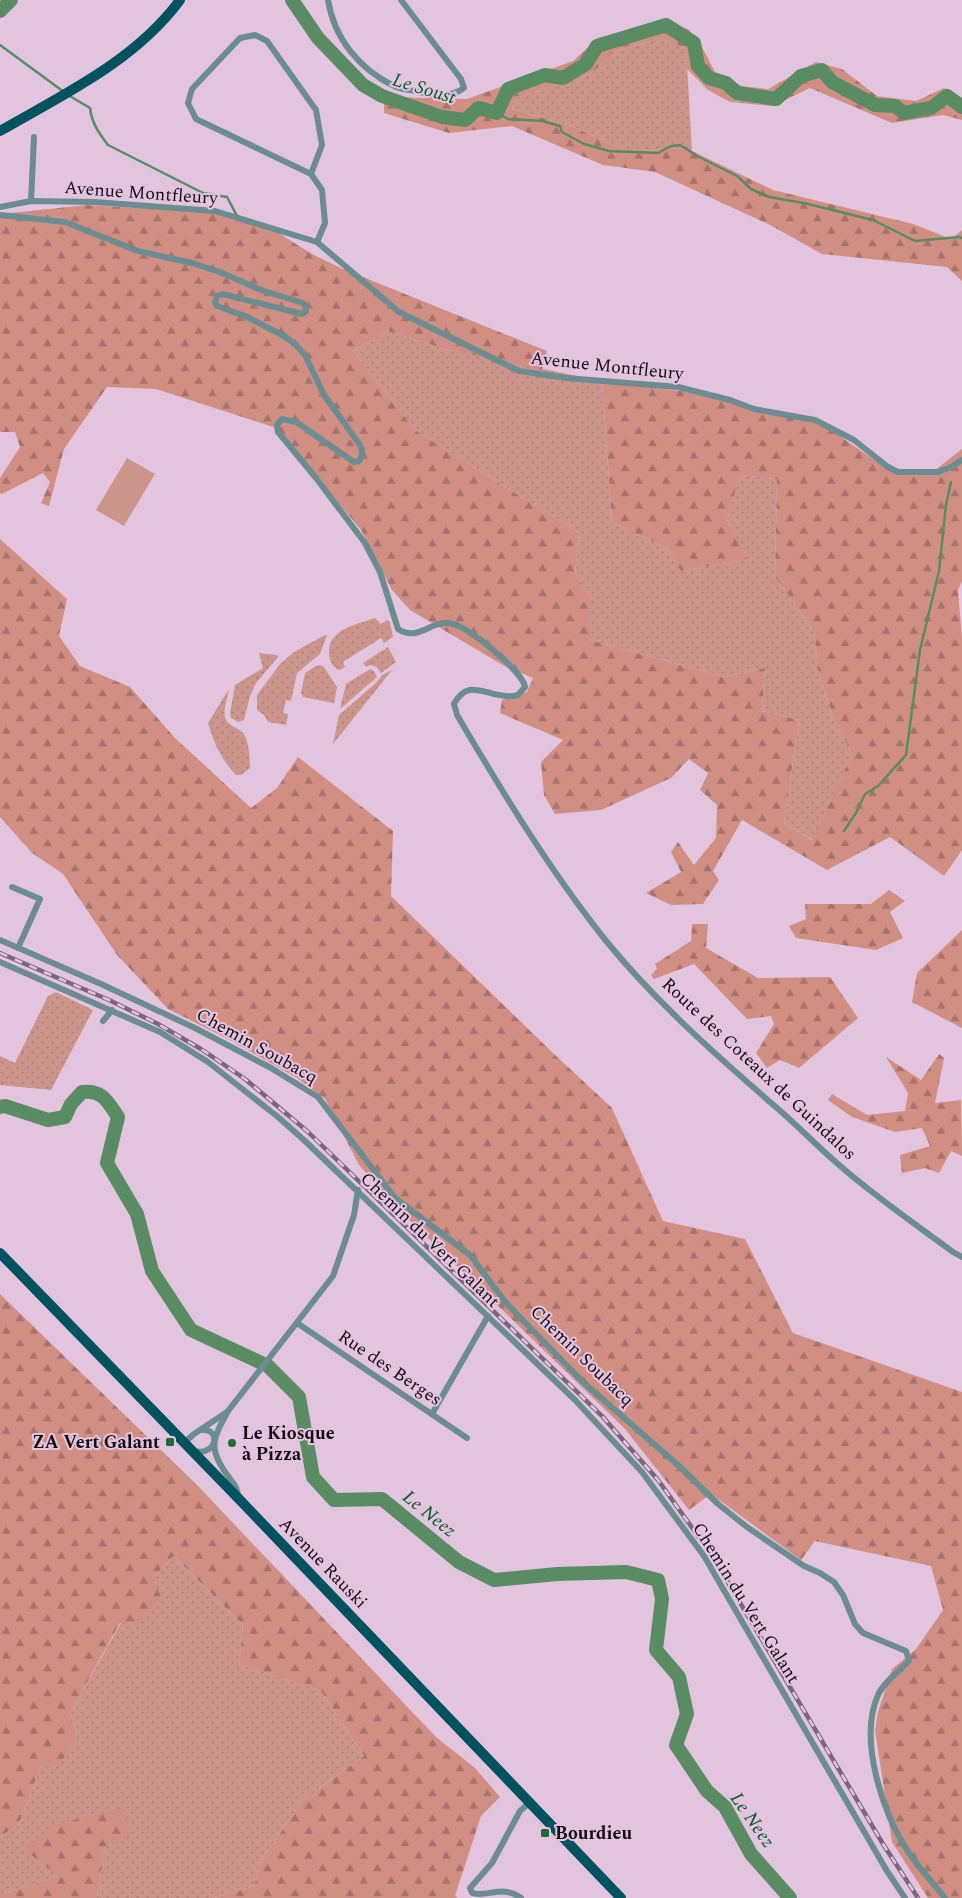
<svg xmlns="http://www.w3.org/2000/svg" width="962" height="1898" font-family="Spectral,serif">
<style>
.green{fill:url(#green-dots)}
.forest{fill:url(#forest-firs)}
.pitch{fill:#cb958c}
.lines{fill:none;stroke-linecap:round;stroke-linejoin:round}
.stream{stroke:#598c63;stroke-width:2.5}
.river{stroke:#598c63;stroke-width:14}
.street{stroke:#6b8c91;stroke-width:6}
.primary{stroke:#00535e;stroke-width:10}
.rail-casing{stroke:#7b6779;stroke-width:4.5}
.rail{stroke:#e3c4df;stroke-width:2.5;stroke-dasharray:8;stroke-linecap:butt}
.poi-dot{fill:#226a37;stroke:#e3c4df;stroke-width:2}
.labels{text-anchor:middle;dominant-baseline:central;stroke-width:4;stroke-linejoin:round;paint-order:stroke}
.street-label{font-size:18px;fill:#150b15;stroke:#e3c4df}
.poi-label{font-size:18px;font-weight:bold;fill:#150b15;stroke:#e3c4df;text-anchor:start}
.water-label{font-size:19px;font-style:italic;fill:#005824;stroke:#e3c4df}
</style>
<defs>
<pattern id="green-dots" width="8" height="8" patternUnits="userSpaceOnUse" patternTransform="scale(1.25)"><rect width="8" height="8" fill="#cb958c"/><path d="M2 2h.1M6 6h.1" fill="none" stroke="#ad7f78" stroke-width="1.8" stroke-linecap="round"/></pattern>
<pattern id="forest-firs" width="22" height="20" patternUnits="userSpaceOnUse" patternTransform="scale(1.25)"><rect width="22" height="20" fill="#d18f84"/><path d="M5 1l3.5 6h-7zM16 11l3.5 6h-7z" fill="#a8736b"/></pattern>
</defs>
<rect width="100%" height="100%" fill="#e3c4df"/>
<g class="green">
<path d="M 660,38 L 686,48 L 692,151 L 685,148 L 629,152 L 571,126 L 512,109 L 516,98 L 592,73 L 613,52 Z"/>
<path d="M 742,86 L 768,89 L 773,106 L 730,102 Z"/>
<path d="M 387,331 L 445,349 L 602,381 L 612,522 L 668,549 L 681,571 L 746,560 L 727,520 L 740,475 L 777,479 L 775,577 L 814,631 L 818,670 L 834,720 L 852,754 L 813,840 L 784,823 L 799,720 L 762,711 L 765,668 L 724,677 L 590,640 L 590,597 L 575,573 L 579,533 L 415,430 L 353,351 Z"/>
<path d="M 375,618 L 381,624 L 387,620 L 390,622 L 393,637 L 384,643 L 381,638 L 343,662 L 345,667 L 340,670 C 334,668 332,665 330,659 C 323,630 355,625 375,618 Z"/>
<path d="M 325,635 L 327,635 L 320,654 L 297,673 L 291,701 L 286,700 L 283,713 L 288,714 L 286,725 L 268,722 L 264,715 L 257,710 L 257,695 L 280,664 L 294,652 Z"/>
<path d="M 388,647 L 396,662 L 381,673 L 377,667 L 370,665 L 366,667 L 363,663 Z"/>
<path d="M 259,653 L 277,655 L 278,657 L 256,683 L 250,696 L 244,720 L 238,722 L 231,718 L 230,713 L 235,685 L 263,668 Z"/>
<path d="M 320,665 L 324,667 L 337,687 L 334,703 L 303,697 L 301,693 L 305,673 L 316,666 Z"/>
<path d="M 370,669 L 374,671 L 377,677 L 340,709 L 346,684 Z"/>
<path d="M 392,670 L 333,744 L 339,715 L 377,682 L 382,675 Z"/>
<path d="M 229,689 C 228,697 223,709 225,717 C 227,726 238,727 243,733 C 249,740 250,759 250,768 L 241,775 L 236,775 C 222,761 213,741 208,723 Z"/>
<path d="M 56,992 L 93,1010 L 51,1090 L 0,1085 L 0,1056 L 15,1063 L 48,996 Z"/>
<path d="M 174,1556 L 243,1625 L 239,1664 L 321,1691 L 364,1756 L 302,1801 L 260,1863 L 254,1886 L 214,1898 L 97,1898 L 105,1846 L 124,1808 L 60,1876 L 0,1895 L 0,1836 L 18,1826 L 42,1763 L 60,1763 L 77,1735 L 70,1713 L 121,1623 L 152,1578 Z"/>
</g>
<g class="forest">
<path d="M 663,22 L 688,29 L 700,43 L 715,72 L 742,86 L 730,102 L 708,90 L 687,69 L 686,48 L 660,38 L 613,52 L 592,73 L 516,98 L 512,109 L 571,126 L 629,152 L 686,148 L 773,190 L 913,224 L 951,239 L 962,230 L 962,281 L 947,267 L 822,254 L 770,225 L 655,172 L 603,165 L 512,126 L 449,133 L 384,113 L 384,97 L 467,99 L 573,61 L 598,38 Z"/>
<path d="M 816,62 L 842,69 L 877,96 L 916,101 L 944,88 L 962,98 L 962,120 L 943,115 L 892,123 L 810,88 L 773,106 L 768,89 Z"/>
<path d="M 87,205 L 216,213 L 269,227 L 312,254 L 343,269 L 547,351 L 542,370 L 445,349 L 387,331 L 353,351 L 415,430 L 579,533 L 575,573 L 590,597 L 590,640 L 724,677 L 765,668 L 762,711 L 799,720 L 784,823 L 812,840 L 852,754 L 834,720 L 818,670 L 814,631 L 775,577 L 777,479 L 740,475 L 727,520 L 747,560 L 681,571 L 668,549 L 612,522 L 602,381 L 681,391 L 824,425 L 892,472 L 930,474 L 962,449 L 962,581 L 958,590 L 962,639 L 962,850 L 944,876 L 890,837 L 827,870 L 742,820 L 713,871 L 719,880 L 703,904 L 671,905 L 646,893 L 681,872 L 671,852 L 678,842 L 694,865 L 716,838 L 717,805 L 700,790 L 708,773 L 689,759 L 671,778 L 601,810 L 555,814 L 544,795 L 541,762 L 563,740 L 500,713 L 502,700 L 527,692 L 533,678 L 506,667 L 410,610 L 392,590 L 361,530 L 276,428 L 156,389 L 107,387 L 64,449 L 49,506 L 41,503 L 50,482 L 43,473 L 2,494 L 0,493 L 0,478 L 20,447 L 15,432 L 0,432 L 0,214 Z"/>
<path d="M 0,539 L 67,599 L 59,636 L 80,666 L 130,687 L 175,738 L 251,808 L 277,788 L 298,757 L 393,831 L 391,896 L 553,1053 L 612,1108 L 663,1221 L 745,1239 L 793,1333 L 962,1392 L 962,1898 L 928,1898 L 892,1842 L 875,1730 L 878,1712 L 892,1669 L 916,1649 L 943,1610 L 931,1566 L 815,1541 L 801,1560 L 711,1494 L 689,1510 L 625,1429 L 395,1206 L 359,1165 L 325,1099 L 297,1078 L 230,1040 L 168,1009 L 117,955 L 63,874 L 32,853 L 0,817 Z"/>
<path d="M 889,890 L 905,901 L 890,912 L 903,938 L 876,950 L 796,938 L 789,926 L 806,919 L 805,904 L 871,904 Z"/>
<path d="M 692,924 L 708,924 L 706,948 L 758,978 L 830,977 L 858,1018 L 799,1068 L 780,1060 L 767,1068 L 756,1053 L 774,1024 L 771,1016 L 747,1019 L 694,964 L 654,979 L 651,975 L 657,969 L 655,964 L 691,941 Z"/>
<path d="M 962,930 L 962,1028 L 912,1002 L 917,973 Z"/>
<path d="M 939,1054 L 944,1058 L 935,1103 L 961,1100 L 962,1156 L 951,1151 L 939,1173 L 925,1168 L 902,1173 L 900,1155 L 930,1146 L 922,1128 L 895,1132 L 852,1117 L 828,1100 L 832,1094 L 867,1115 L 905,1111 L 908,1093 L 886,1057 L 921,1080 Z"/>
<path d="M 0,1294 L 198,1486 L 436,1737 L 475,1768 L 500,1797 L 481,1816 L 455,1896 L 458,1898 L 214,1898 L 254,1886 L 260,1863 L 302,1801 L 364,1756 L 321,1691 L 239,1664 L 243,1625 L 174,1556 L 152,1578 L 161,1596 L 137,1625 L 120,1623 L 70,1713 L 77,1735 L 60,1764 L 42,1763 L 18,1826 L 0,1836 Z"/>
<path d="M 124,1807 L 130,1835 L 105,1846 L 97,1898 L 0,1898 L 0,1895 L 59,1876 L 25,1850 L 51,1826 Z"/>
</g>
<path class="pitch" d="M 127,458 L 155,474 L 124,526 L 96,510 Z"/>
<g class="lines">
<g class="stream">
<path d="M 0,45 L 64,92"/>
<path d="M 68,95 L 90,108 C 92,124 99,133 108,145 L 203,193 L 227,197 L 237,216"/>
<path d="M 497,113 L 508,119 L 542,121 L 560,126 L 562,132 L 584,144 L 609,151 L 658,153 L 671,146 L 680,145 L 699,157 L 737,176 L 751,189 L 769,197 L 804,203 L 873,220 L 915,241 L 959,237 L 962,238"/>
<path d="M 844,831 L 856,813 L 865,794 L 878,786 L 906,755 L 920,650 L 939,571 L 946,505 L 951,482"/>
</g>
<g class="river">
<path d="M 292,0 L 318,38 L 363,85 L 382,96 L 442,117 L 465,120 L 479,108 L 497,113 L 508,89 L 545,75 L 563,78 L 586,64 L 597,46 L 666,25 L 694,43 L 698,66 L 709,78 L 726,83 L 737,93 L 776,99 L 801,76 L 822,70 L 832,82 L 875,105 L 895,106 L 904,113 L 931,108 L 947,96 L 962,107"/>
<path d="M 0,11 L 11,0"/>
<path d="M 0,1107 L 5,1106 L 48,1120 L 65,1117 L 71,1104 L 82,1092 C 103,1090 107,1101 118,1117 L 107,1163 L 137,1214 L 152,1271 L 191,1330 L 268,1366 L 299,1397 L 313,1477 L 334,1500 L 382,1499 L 459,1562 L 494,1580 L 557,1574 L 626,1572 L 658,1580 L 662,1599 L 656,1650 L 679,1677 L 687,1714 L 676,1745 L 707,1791 L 725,1807 L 751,1854 L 790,1898"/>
</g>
<g class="street">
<path d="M 328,0 C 334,38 359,69 394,86 C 401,90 412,90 420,92 C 436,96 450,98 464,88 L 461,79 L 401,0"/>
<path d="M 311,174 L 322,145 L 316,110 L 267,41 L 255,35 L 240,38 L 192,89 L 188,103 L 196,119 L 311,174 L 322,190 L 325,223 L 317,242"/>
<path d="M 31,201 L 34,137"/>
<path d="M 0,207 L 31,201 L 95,202 L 215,211 L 317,242 L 399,312 L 519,371 L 566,378 L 678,387 L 730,400 L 754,409 L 815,420 L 854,440 L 888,467 L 898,472 L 938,472 L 951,467 L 962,460"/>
<path d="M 0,215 L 65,222 L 138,251 L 192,263 L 220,272 L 261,290 L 303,303 L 306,307 L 306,311 L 302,314 L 222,294 L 217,296 L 215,302 L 217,306 L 245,316 L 284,336 L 295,344 L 305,355 L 324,395 L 360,445 C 363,452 363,455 359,461 L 354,462 L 296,422 L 282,419 L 277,425 L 278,432 L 316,478 L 365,543 L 380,572 L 398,629 C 419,643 431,618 453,624 C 469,627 523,672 525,687 L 518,695 C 514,696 510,697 506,696 C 484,695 468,678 454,704 L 457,715 C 503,793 550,871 607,942 C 657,1003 717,1056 777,1108 C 798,1126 817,1146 838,1164 C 874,1196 914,1223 953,1252 L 962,1257"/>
<path d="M 12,887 L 40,899 L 18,948"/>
<path d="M 0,940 L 101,984 L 197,1029 L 271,1068 L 318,1097 L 395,1198 L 470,1255 L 506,1303 L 584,1383 L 678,1465 L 718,1504 L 747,1527 L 804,1566 L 820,1573 L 834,1582 L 843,1595 L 855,1624 L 863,1633 L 906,1651 L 909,1661 C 899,1671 884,1682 878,1695 C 858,1740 883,1814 909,1853 C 920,1869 933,1883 945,1898"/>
<path d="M 0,962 L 160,1032 L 208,1062 L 278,1117 L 305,1141 L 575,1400 L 642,1472 L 704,1556 L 887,1871 L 905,1898"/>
<path d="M 103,1021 L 112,1010"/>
<path d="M 297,1323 L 467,1438"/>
<path d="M 432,1414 L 488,1316"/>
<path d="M 185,1442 L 194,1434 L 227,1412"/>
<path d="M 194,1451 C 216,1457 223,1428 201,1430"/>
<path d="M 238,1497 C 238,1488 234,1484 228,1476 C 208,1449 212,1440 228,1411 L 333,1276 L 354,1215 L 358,1190"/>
<path d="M 521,1898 C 502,1884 487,1898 472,1893 L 470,1888 L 492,1863 L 520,1811 L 530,1802"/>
</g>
<g class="primary">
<path d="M 0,131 C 64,94 135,61 180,0"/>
<path d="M 0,1253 L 238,1498 L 621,1898"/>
</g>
<g class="rail-casing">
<path id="rail" d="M 0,953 L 109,1000 L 158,1024 L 201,1049 L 245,1079 L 307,1131 L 602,1416 L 658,1480 L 713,1557 L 883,1844 L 918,1898"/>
</g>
<use href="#rail" class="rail"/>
</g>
<g class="poi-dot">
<rect x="165" y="1437" width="10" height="10" rx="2.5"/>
<circle cx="232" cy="1443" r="5"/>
<rect x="540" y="1828" width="10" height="10" rx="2.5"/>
</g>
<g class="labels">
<g class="street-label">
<text transform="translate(141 193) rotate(4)">Avenue Montfleury</text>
<text transform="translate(607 366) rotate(6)">Avenue Montfleury</text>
<text transform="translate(257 1046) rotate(29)">Chemin Soubacq</text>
<text transform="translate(759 1069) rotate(43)">Route des Coteaux de Guindalos</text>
<text transform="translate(430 1240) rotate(44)">Chemin du Vert Galant</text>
<text transform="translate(582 1356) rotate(44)">Chemin Soubacq</text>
<text transform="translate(390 1368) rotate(34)">Rue des Berges</text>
<text transform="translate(323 1563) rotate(46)">Avenue Rauski</text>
<text transform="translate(746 1603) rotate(58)">Chemin du Vert Galant</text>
</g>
<g class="poi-label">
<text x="242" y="1433">Le Kiosque<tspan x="242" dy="21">à Pizza</tspan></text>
<text x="160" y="1442" text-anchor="end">ZA Vert Galant</text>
<text x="555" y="1833">Bourdieu</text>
</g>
<g class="water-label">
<text transform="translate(424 89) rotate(17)">Le Soust</text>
<text transform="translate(429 1514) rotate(39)">Le Neez</text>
<text transform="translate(752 1820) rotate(55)">Le Neez</text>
</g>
</g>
</svg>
